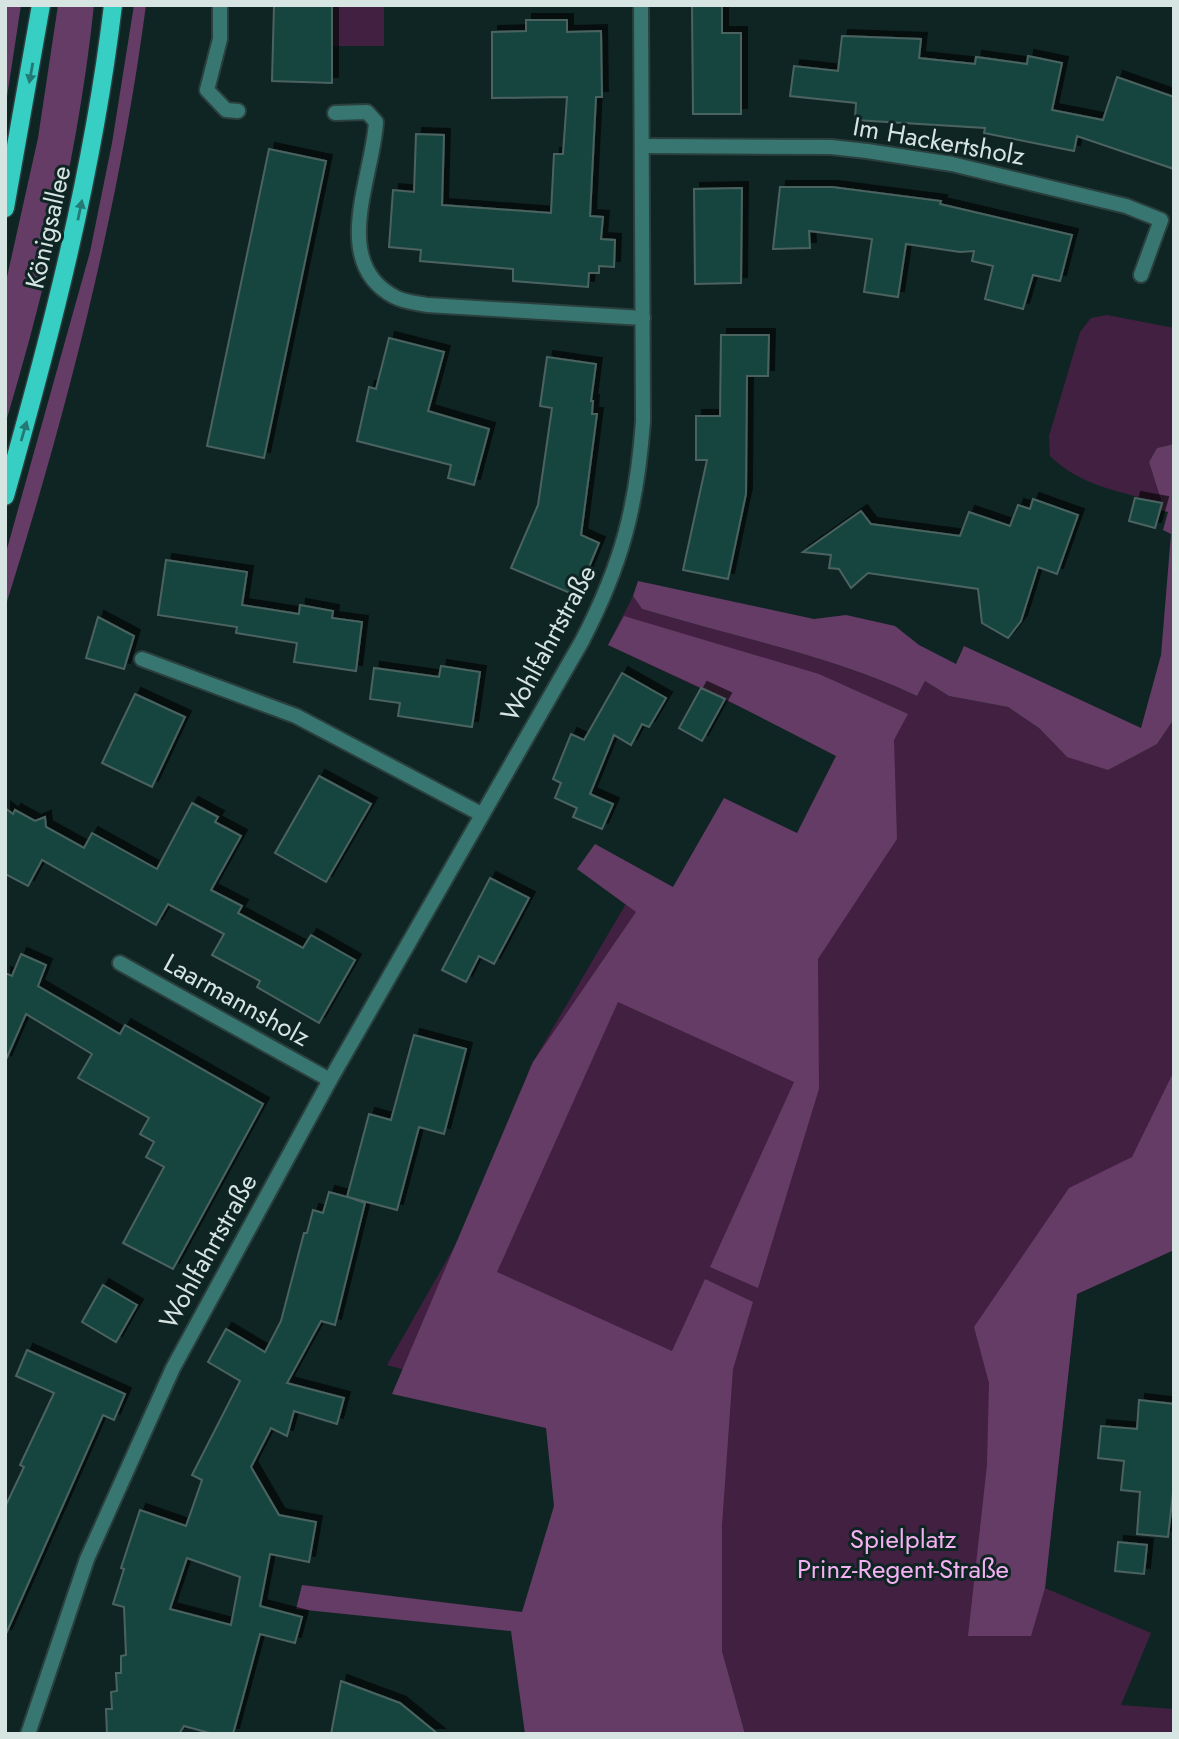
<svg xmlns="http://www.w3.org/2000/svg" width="1179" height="1739" font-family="Jost,sans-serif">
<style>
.green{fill:#422041}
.forest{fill:#653c65}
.building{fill:#164541;stroke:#4b6360;stroke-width:2;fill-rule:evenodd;filter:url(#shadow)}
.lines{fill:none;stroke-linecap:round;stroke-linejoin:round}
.street-casing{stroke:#2b403e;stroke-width:18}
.primary-casing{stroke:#2b403e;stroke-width:21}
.street{stroke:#387771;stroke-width:14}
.primary{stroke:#37cec4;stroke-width:18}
.oneway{fill:#237a74}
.labels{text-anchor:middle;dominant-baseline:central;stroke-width:6;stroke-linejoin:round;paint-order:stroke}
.street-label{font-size:26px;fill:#d6e4e2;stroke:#0f2523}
.park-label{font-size:26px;fill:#f4b1f2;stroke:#0f2523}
</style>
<defs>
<filter id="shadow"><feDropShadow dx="6" dy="-6" stdDeviation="0" flood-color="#0009"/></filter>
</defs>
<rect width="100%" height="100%" fill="#0f2523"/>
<g class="green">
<path d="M 332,5 L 384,5 L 384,46 L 333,46 Z"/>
<path d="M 1107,315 L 1174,328 L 1174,444 L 1157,448 L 1149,462 L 1162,503 C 1122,492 1080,486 1050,456 L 1049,436 L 1080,332 L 1091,318 Z"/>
<path d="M 633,596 L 642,609 C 734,637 829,655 917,696 L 925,681 L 949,696 L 1008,707 L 1039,728 L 1067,757 L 1157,744 L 1174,719 L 1174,1250 L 1077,1294 L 1045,1588 L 1151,1633 L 1121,1705 L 1174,1709 L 1174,1734 L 745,1734 L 722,1651 L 650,1439 L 387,1365 L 498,1170 L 530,1067 L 627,902 L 738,991 L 849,758 L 608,645 Z"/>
</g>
<g class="forest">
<path d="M 5,5 L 21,5 L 5,110 Z"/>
<path d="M 58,5 L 94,5 C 79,148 46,288 5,425 L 5,286 L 38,138 Z"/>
<path d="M 134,5 L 146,5 C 119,210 67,411 5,608 L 5,556 L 90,252 L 112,143 Z"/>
<path d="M 1174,444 L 1174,719 L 1157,744 L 1108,770 L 1067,757 L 1039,728 L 1008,707 L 949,696 L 925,681 L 917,696 C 830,655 734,637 642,609 L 633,596 L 638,581 L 814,619 L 846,615 L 895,626 L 919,645 L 956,664 L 964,646 L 1141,728 L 1161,655 L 1171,534 L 1163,530 L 1168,512 L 1160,510 L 1162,503 L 1149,462 L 1157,448 Z"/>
<path d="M 624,616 L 819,674 L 908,714 L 894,740 L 897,839 L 818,959 L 819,1089 L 758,1288 L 710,1267 L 794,1082 L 618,1002 L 497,1272 L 672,1351 L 705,1279 L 753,1302 L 733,1369 L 722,1525 L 722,1651 L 745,1734 L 525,1734 L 511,1631 L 296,1609 L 302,1585 L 522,1612 L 554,1506 L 546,1428 L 392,1394 L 533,1062 L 636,912 L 577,869 L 595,844 L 673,887 L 724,798 L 797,833 L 836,756 L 725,699 L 608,645 Z"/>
<path d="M 1174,1071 L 1174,1250 L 1077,1294 L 1045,1588 L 1031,1636 L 968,1636 L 987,1465 L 989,1383 L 974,1327 L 1069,1188 L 1132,1157 Z"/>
</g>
<g class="building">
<path d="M 274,5 L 332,5 L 332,83 L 272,81 Z"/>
<path d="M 692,5 L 722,5 L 722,33 L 741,33 L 741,114 L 693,114 Z"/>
<path d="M 526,20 L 567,20 L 567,32 L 601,31 L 602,97 L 596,97 L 590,216 L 603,217 L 601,239 L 615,240 L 614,267 L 599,266 L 599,273 L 589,273 L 588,287 L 513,281 L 513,269 L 420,261 L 421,250 L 389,247 L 393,190 L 414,192 L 416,134 L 444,135 L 442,205 L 551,213 L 554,154 L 563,154 L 567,97 L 492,98 L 492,32 L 526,31 Z"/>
<path d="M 842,36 L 921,39 L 919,58 L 975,64 L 976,57 L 1027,64 L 1028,56 L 1062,63 L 1052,110 L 1103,120 L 1117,77 L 1174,97 L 1174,169 L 1077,136 L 1074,151 L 984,133 L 985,128 L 855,120 L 856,103 L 790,96 L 794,66 L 838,71 Z"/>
<path d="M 269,149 L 326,161 L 264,458 L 207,446 Z"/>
<path d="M 780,187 L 832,187 L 941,201 L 940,204 L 1072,235 L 1060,281 L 1033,275 L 1023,309 L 985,299 L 993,266 L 972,261 L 974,251 L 960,252 L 906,244 L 898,297 L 864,292 L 872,239 L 809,231 L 810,248 L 773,249 Z"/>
<path d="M 742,188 L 741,283 L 695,284 L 694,189 Z"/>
<path d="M 721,335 L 769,335 L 768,376 L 747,376 L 746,494 L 728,579 L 683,570 L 707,460 L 696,460 L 696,416 L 720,416 Z"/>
<path d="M 389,338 L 444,352 L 428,411 L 489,429 L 474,485 L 448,478 L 451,465 L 357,441 L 369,387 L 376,389 Z"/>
<path d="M 547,357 L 596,364 L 591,401 L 593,401 L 592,414 L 597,414 L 581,535 L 599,543 L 577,596 L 511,568 L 538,505 L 552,408 L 540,406 Z"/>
<path d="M 1135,498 L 1162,503 L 1155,528 L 1129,521 Z"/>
<path d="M 1033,499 L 1078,515 L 1057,574 L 1038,567 L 1021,621 L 1008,638 L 982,623 L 978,589 L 868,573 L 851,588 L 839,569 L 829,568 L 831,555 L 803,552 L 861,511 L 871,524 L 960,536 L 969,512 L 1010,526 L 1018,505 L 1030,509 Z"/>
<path d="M 166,560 L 247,572 L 242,605 L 299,614 L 300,605 L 333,611 L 332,618 L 362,622 L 356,671 L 294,662 L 297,643 L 236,633 L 237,627 L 158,615 Z"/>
<path d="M 98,617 L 134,636 L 124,669 L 86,658 Z"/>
<path d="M 441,666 L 480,672 L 472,727 L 398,716 L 400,703 L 370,699 L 374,668 L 439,677 Z"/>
<path d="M 622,673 L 666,698 L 649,727 L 642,724 L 631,745 L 614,735 L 590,794 L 613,804 L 602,829 L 573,817 L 577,808 L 555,798 L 561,783 L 553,779 L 571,734 L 584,740 Z"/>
<path d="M 701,688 L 725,699 L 702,741 L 679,728 Z"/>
<path d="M 135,694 L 185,717 L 152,787 L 102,763 Z"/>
<path d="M 319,776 L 371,804 L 326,882 L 275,853 Z"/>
<path d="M 192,803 L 218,817 L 215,822 L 241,836 L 211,890 L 242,906 L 238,913 L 303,948 L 311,935 L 355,960 L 319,1023 L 257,987 L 260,981 L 212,955 L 224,934 L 168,904 L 156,925 L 42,860 L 28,886 L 5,874 L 5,808 L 13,814 L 15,810 L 35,821 L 45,817 L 46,827 L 84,848 L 92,833 L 157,869 Z"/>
<path d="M 490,878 L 529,898 L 494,964 L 479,956 L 466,982 L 442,970 Z"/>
<path d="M 21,954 L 46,965 L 38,986 L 120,1034 L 125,1025 L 263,1104 L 173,1269 L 123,1243 L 164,1167 L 146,1157 L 154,1142 L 140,1134 L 149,1118 L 78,1078 L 92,1054 L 26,1014 L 5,1062 L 5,973 L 12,976 Z"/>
<path d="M 414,1035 L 466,1049 L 444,1134 L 419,1127 L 397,1210 L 348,1197 L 365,1203 L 335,1325 L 321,1321 L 287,1383 L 344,1398 L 337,1424 L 294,1411 L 287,1436 L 271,1428 L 251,1467 L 279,1515 L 316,1522 L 309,1562 L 270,1554 L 260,1606 L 302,1617 L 295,1643 L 260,1634 L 233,1734 L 213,1734 L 184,1726 L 179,1734 L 107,1734 L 106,1709 L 112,1709 L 111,1692 L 117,1691 L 116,1673 L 121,1673 L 121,1656 L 126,1655 L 124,1607 L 113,1604 L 124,1569 L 121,1568 L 140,1510 L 186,1526 L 202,1480 L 192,1475 L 240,1381 L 208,1362 L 226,1329 L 265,1352 L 281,1321 L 304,1233 L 307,1233 L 313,1210 L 323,1213 L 329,1192 L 347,1197 L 369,1114 L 391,1120 ZM 187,1558 L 240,1577 L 231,1625 L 170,1609 Z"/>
<path d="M 103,1285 L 137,1305 L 116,1342 L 82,1322 Z"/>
<path d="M 27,1350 L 125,1394 L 114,1420 L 103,1415 L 5,1636 L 5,1507 L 24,1467 L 20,1465 L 54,1393 L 16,1376 Z"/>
<path d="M 1139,1400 L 1174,1404 L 1174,1484 L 1168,1537 L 1137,1534 L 1140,1492 L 1121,1490 L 1124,1461 L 1098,1458 L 1101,1426 L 1137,1429 Z"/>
<path d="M 1118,1542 L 1147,1545 L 1144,1574 L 1115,1571 Z"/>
<path d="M 341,1681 L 400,1703 L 438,1734 L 331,1734 Z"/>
</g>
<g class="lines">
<g class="street-casing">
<g id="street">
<path d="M 220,5 L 220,39 L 207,90 L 226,110 L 238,111"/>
<path d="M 335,113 L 367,112 L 376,122 C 373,177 329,263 395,297 C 404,302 417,303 427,305 L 643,318"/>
<path d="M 643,146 L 831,147 L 867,151 L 952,164 L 1126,206 L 1161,220 L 1141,275"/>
<path d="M 142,659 L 296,716 L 481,814"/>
<path d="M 120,963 L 330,1080"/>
<path d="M 28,1734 L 87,1559 L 173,1368 L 330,1080 L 582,641 C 622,564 637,506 643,421 L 641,5"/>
</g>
</g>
<g class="primary-casing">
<g id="primary">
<path d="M 5,208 L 41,5"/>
<path d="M 5,496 C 51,334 93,173 113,5"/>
</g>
</g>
<use href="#street" class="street"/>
<use href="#primary" class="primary"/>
</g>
<defs><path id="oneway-solid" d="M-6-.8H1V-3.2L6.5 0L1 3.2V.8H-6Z" transform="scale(1.75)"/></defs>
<g class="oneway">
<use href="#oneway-solid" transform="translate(31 73) rotate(100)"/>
<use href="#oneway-solid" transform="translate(80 210) rotate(-78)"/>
<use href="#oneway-solid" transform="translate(24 431) rotate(-74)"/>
</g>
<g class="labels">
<g class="street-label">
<text transform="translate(939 141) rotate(10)">Im Hackertsholz</text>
<text transform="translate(48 227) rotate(-77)">Königsallee</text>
<text transform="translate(548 643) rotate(-62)">Wohlfahrtstraße</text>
<text transform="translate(237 1000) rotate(29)">Laarmannsholz</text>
<text transform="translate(208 1251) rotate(-61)">Wohlfahrtstraße</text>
</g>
<g class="park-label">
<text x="903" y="1539">Spielplatz<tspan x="903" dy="30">Prinz-Regent-Straße</tspan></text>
</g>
</g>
<rect width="1179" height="1739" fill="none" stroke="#d6e4e2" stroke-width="14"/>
</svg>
